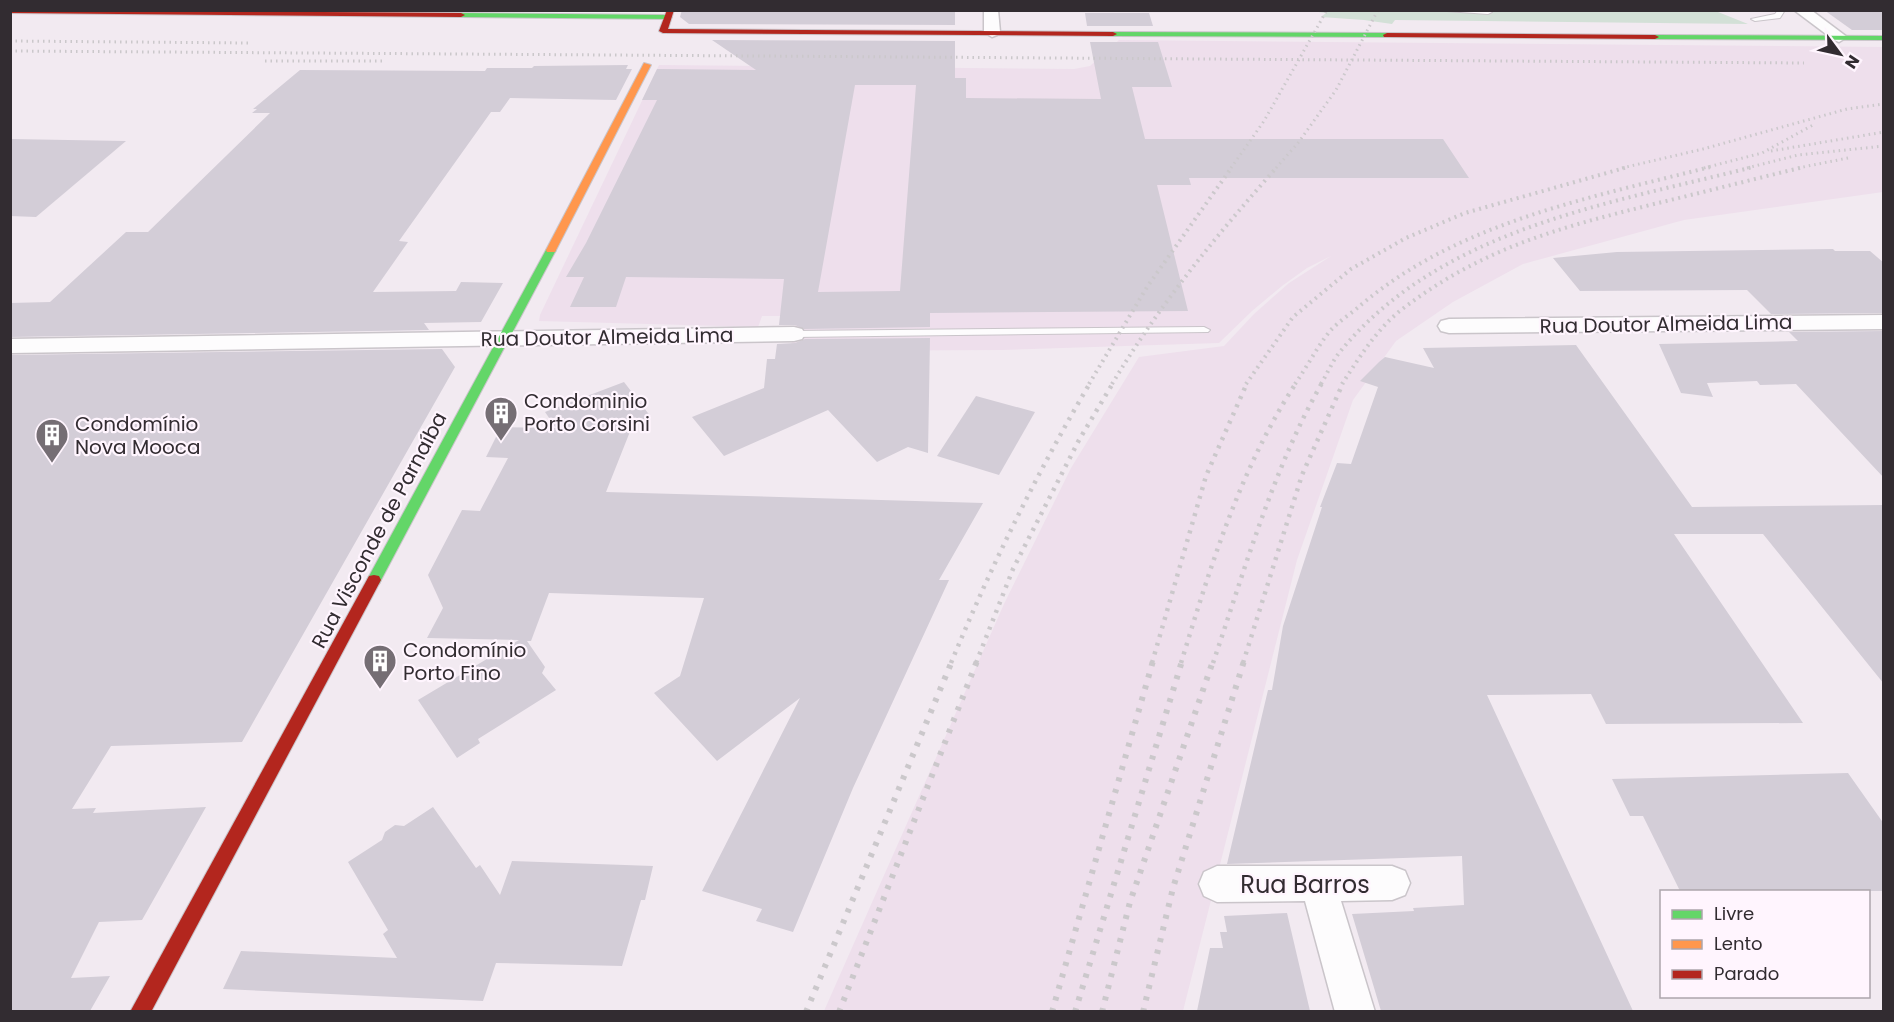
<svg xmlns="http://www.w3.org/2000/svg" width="1894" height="1022" font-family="Poppins,sans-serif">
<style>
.built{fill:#eedfec}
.green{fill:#d3e0d7}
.building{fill:#d3cdd7;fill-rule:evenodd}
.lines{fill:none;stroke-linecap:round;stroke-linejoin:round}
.lane-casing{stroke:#cac5ca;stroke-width:2}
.street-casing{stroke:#cac5ca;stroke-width:3}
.fast-casing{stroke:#cac5ca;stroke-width:2}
.slow-casing{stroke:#cac5ca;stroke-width:2}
.jam-casing{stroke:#cac5ca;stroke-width:2}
.lane{fill:#fdfcfd;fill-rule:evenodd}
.street{fill:#fdfcfd;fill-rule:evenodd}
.fast{fill:#63d668;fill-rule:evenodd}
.slow{fill:#ff974d;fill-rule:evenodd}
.jam{fill:#b3261e;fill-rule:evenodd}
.rail-far3{stroke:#cbc8cb;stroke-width:3;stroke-dasharray:1.5 4;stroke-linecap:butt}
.rail-far2{stroke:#cbc8cb;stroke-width:4;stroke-dasharray:2 4.5;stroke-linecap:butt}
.rail-far1{stroke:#cbc8cb;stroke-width:4.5;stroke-dasharray:3 6;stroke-linecap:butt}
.rail{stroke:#cbc8cb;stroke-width:6;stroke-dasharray:4 8;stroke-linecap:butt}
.labels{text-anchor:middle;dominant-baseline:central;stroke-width:4.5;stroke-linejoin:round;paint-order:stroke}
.street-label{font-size:20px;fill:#322c31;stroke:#fff5fe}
.poi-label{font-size:20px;fill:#322c31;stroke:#fff5fe;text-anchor:start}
.near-street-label{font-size:24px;fill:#322c31;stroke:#fff5fe}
</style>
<rect width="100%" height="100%" fill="#f2eaf1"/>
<path class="built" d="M 1119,40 L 1883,47 L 1883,192 L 1684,220 L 1523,264 L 1453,302 L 1396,341 L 1353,400 L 1297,560 L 1183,1011 L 824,1011 L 1004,604 L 1071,468 L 1139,357 L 1224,346 L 1254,314 L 1289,283 L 1331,256 L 1307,268 L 1282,286 L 1252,311 L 1219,343 L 1002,350 L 790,351 L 797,316 L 762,316 L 758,327 L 539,321 L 540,315 L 659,65 L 1074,69 L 1090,66 Z"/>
<path class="green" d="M 1713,10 L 1748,24 L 1395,20 L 1392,24 L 1364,20 L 1321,17 L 1326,13 L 1311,11 Z"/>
<g class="building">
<path d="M 682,10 L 955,10 L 955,25 L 689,24 L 680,17 Z"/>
<path d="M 1824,10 L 1884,10 L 1884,30 L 1852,30 Z"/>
<path d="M 1085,13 L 1149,13 L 1153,26 L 1087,26 Z"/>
<path d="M 712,40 L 955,41 L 955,78 L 966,78 L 966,98 L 1101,99 L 1090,42 L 1158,42 L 1172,87 L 1132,87 L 1145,139 L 1443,139 L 1469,178 L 1189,178 L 1191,185 L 1157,185 L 1188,311 L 930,313 L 930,327 L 804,329 L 795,325 L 779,325 L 784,279 L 626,277 L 616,307 L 570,307 L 584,277 L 566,277 L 586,243 L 657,100 L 642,100 L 657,69 L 756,70 ZM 855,85 L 916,85 L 900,291 L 818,292 Z"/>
<path d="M 628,65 L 626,69 L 632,69 L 616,100 L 510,98 L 500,112 L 491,112 L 399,241 L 408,242 L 373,292 L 456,291 L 461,282 L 503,283 L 481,322 L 424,323 L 429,330 L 10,337 L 10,303 L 50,302 L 126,232 L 148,232 L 270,113 L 252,113 L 257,109 L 253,109 L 300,70 L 485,71 L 487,68 L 532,68 L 534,66 Z"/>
<path d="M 10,139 L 126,141 L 36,217 L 10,216 Z"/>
<path d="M 1833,249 L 1835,251 L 1870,251 L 1884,263 L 1884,313 L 1771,314 L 1747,290 L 1580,291 L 1553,258 L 1617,252 Z"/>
<path d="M 1884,331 L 1884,478 L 1796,384 L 1760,385 L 1757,381 L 1707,383 L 1713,397 L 1681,393 L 1659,344 L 1798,341 L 1789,332 Z"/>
<path d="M 930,338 L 928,453 L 908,447 L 877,462 L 828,410 L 724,456 L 692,417 L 764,388 L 767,359 L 775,359 L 777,344 L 795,343 L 805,339 Z"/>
<path d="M 1576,345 L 1692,507 L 1884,505 L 1884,684 L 1763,534 L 1674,534 L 1803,723 L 1606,724 L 1591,694 L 1487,695 L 1633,1011 L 1381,1011 L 1352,914 L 1414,911 L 1413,908 L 1464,905 L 1462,856 L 1227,864 L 1268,690 L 1272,690 L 1283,626 L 1322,507 L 1320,507 L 1337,463 L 1351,464 L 1378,387 L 1360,381 L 1379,362 L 1385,357 L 1434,368 L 1423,348 Z"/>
<path d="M 442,349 L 455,367 L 242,742 L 111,746 L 72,809 L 96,808 L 93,813 L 206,807 L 142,920 L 99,922 L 71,978 L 110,976 L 90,1011 L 10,1011 L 10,355 Z"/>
<path d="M 624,382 L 651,417 L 633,424 L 606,492 L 983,503 L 939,580 L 949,580 L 853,788 L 793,932 L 756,921 L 762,909 L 702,891 L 800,698 L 717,761 L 654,693 L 680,676 L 704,598 L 549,593 L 531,641 L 527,641 L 545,667 L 542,673 L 556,690 L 478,739 L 480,743 L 457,758 L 418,700 L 519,640 L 427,638 L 443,608 L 428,575 L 462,510 L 480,511 L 508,458 L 486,457 L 501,427 L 556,428 L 545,412 Z"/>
<path d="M 976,396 L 1035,412 L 999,475 L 937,456 Z"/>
<path d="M 1848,773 L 1884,824 L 1884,891 L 1680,891 L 1643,816 L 1630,816 L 1612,779 Z"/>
<path d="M 433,807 L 476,868 L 480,865 L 500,895 L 512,861 L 653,866 L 645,900 L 641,900 L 622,966 L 496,963 L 483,1001 L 223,989 L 241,951 L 397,958 L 383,934 L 388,930 L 348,862 L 382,840 L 385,832 L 395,825 L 404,826 Z"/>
<path d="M 1287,913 L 1310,1011 L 1197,1011 L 1210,948 L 1223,948 L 1220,932 L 1227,932 L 1224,916 Z"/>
</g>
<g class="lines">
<g class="lane-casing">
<g id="lane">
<path d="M 1433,10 L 1491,10 L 1492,12 L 1488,14 Z"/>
<path d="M 1778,10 L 1785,10 L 1780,18 L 1755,21 L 1751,19 L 1775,14 Z"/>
<path d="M 1204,327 L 1210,330 L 1208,332 L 794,337 L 788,334 L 794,331 Z"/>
</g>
</g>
<g class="street-casing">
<g id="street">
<path d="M 984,10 L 998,10 L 1000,32 L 997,35 L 992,37 L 984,32 Z"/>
<path d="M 1794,10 L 1811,10 L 1847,37 L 1839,42 L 1834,40 Z"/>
<path d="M 1884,315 L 1884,329 L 1449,333 L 1441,331 L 1438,326 L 1441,321 L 1449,319 Z"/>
<path d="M 794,327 L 802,329 L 805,334 L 802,339 L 794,341 L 10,353 L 10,339 Z"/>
<path d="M 1217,866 L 1392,866 L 1405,871 L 1410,883 L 1405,895 L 1392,900 L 1341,901 L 1375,1012 L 1335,1012 L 1305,901 L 1217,902 L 1204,896 L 1199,884 L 1204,872 Z"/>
</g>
</g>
<g class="fast-casing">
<g id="fast">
<path d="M 458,13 L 668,15 L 672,17 L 668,19 L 461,17 L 458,17 Z"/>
<path d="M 1110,32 L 1387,33 L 1391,35 L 1387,37 L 1113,36 L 1110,36 Z"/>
<path d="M 1655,35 L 1884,36 L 1884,40 L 1652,39 L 1651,37 Z"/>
<path d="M 551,247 L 556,250 L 381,580 L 379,584 L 369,584 L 367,580 L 546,250 Z"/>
</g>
</g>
<g class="slow-casing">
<path id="slow" d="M 644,63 L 651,65 L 556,250 L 555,252 L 547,252 L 546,250 Z"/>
</g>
<g class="jam-casing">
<g id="jam">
<path d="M 10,10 L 461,13 L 465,15 L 461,17 L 10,13 Z"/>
<path d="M 667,10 L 674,10 L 668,29 L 1113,32 L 1117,34 L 1113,36 L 663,33 L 659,31 Z"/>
<path d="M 1387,33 L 1655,35 L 1659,37 L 1655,39 L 1384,37 L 1383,35 Z"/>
<path d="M 374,575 L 379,576 L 381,580 L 151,1012 L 130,1012 L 369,576 Z"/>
</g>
</g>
<use href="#lane" class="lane"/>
<use href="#street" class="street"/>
<use href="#fast" class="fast"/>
<use href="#slow" class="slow"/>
<use href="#jam" class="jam"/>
<g class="rail-far3">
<path d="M 10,41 L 250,43"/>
<path d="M 10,51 L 1804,63"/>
<path d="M 265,61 L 382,61"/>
<path d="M 1771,151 L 1884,132"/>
<path d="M 1231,168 L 1264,121 L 1327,10"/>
<path d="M 1276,168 L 1298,143 L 1336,90 L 1378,10"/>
<path d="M 1622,168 L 1703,149 L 1847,109 L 1884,104"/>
<path d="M 1704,168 L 1762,153 L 1813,125"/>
<path d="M 1747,168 L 1798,155 L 1884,146"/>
<path d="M 1798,168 L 1848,158"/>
</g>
<g class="rail-far2">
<path d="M 1089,384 L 1147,287 L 1232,167"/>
<path d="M 1112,384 C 1160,304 1215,237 1277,167"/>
<path d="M 1246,384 L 1293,317 L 1351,269 L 1406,238 L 1465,213 L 1628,167"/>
<path d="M 1295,384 C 1307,367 1317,347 1330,331 C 1339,321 1352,313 1362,304 C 1460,222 1589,198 1710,167"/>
<path d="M 1321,384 C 1327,374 1332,362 1339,353 C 1439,229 1608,204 1753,167"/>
<path d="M 1342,384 C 1359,358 1376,330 1401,310 C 1482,248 1558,228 1654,204 C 1704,192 1754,179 1804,167"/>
</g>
<g class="rail-far1">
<path d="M 951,663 C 991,566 1037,473 1090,383"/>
<path d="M 976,663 L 1013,569 L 1079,440 L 1113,383"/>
<path d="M 1152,663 L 1206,476 L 1247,383"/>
<path d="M 1181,663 C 1211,565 1240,469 1296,383"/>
<path d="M 1213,663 C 1244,572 1274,466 1322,383"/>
<path d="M 1243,663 L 1302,475 L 1343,383"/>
</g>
<g class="rail">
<path d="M 806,1012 L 952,661"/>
<path d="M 839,1012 L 977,661"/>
<path d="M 1052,1012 L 1153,661"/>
<path d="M 1075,1012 L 1182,661"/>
<path d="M 1102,1012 L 1130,902 L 1213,661"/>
<path d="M 1143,1012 L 1173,888 L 1244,661"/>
</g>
</g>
<defs>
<g id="building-pin" transform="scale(1.725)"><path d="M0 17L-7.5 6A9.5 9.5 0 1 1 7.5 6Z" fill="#756e74" stroke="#fff5fe"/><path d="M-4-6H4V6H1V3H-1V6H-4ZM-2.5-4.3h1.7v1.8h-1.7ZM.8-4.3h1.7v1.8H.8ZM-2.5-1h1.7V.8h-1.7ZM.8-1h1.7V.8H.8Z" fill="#fff"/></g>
</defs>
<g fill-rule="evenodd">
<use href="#building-pin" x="501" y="413"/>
<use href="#building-pin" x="52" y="435"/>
<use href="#building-pin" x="380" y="661"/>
</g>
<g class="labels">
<g class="street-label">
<text transform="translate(1666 324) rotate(-1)">Rua Doutor Almeida Lima</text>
<text transform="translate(607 337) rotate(-1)">Rua Doutor Almeida Lima</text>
<text transform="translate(379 530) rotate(-62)">Rua Visconde de Parnaíba</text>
</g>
<g class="poi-label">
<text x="524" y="401">Condominio<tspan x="524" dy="23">Porto Corsini</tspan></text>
<text x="75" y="424">Condomínio<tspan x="75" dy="23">Nova Mooca</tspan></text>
<text x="403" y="650">Condomínio<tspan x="403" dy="23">Porto Fino</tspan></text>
</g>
<g class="near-street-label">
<text x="1305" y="884">Rua Barros</text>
</g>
</g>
<rect width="1894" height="1022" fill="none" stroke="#322c31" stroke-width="24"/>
<rect x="1660" y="890" width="210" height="108" fill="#fff5fe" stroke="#ada5ac" stroke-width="1.5"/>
<rect x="1672" y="910" width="30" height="9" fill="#63d668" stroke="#ada5ac" stroke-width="1.5"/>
<text x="1714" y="920" font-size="18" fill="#322c31">Livre</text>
<rect x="1672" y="940" width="30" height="9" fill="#ff974d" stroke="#ada5ac" stroke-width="1.5"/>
<text x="1714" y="950" font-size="18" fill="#322c31">Lento</text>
<rect x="1672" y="970" width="30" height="9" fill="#b3261e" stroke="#ada5ac" stroke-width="1.5"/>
<text x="1714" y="980" font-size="18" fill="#322c31">Parado</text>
<g transform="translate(1840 54) rotate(123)" stroke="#fff5fe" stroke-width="4.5" paint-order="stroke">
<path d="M0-4.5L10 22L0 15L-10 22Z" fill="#322c31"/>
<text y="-9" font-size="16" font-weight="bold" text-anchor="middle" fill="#322c31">N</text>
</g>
</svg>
